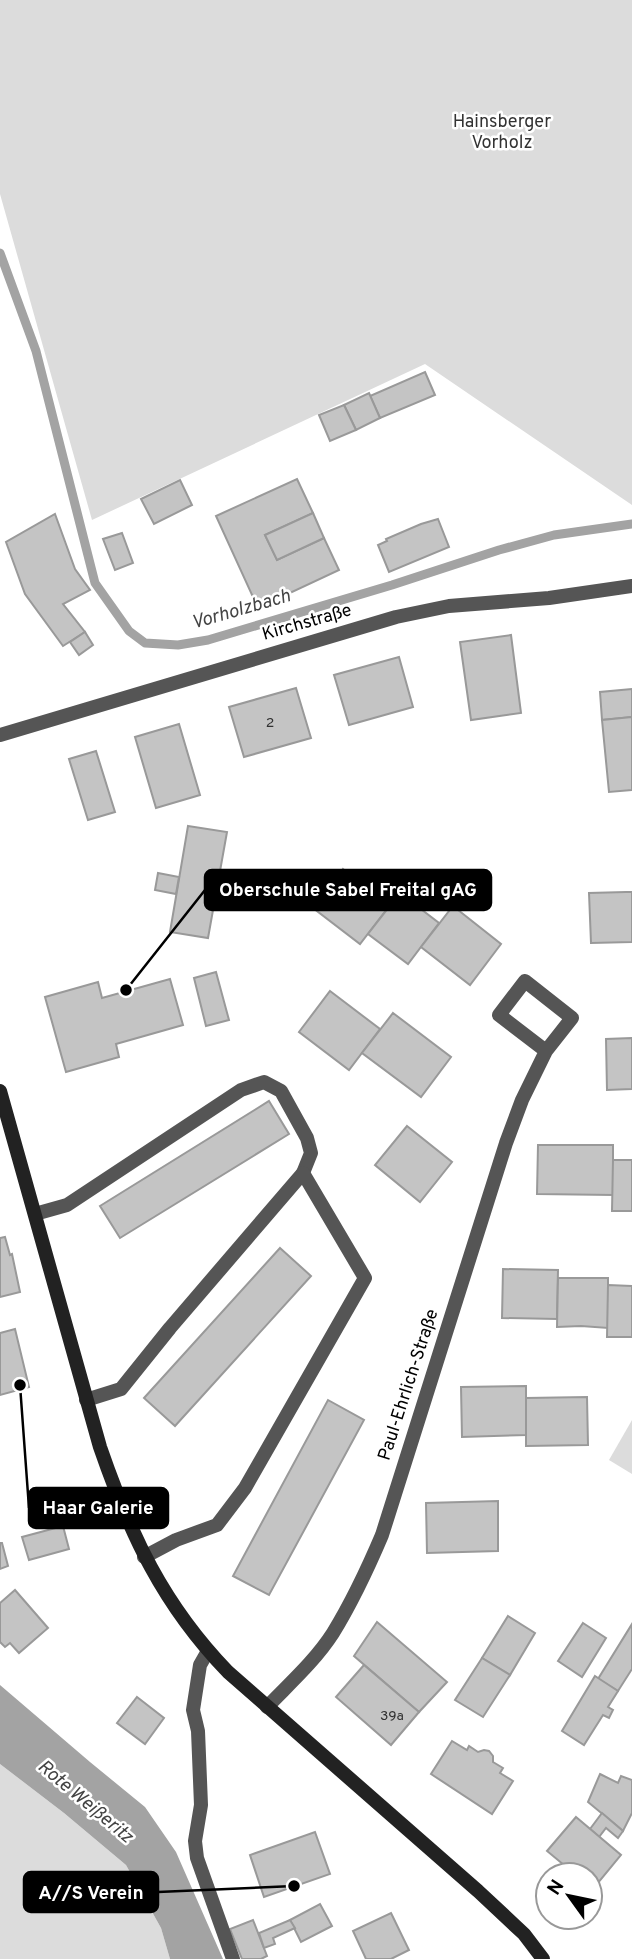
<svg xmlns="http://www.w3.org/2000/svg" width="632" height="1959" font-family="Overpass,sans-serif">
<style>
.green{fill:#dcdcdc}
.water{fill:#a3a3a3}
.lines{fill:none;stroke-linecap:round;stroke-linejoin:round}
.stream{stroke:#a3a3a3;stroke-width:9}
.building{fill:#c4c4c4;stroke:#999;stroke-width:2}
.service{stroke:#555;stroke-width:14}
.minor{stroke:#555;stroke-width:14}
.secondary{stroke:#222;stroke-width:14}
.labels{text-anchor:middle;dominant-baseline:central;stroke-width:5;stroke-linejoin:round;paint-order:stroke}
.number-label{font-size:14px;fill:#313131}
.park-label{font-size:18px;fill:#333;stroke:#fff}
.street-label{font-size:18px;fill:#000;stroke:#fff}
.water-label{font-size:19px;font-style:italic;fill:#444;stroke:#fff}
.leader{fill:none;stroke:#000;stroke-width:2.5}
.callout-dot{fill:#000;stroke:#fff;stroke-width:2.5}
.callout{fill:#000;stroke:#000;stroke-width:2.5}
.callout-label{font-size:19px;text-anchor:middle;font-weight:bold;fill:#fff}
</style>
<rect width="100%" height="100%" fill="#fff"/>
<g class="green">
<path d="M 0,0 L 632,0 L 632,505 L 425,364 L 92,520 L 0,194 Z"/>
<path d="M 632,1420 L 632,1474 L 609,1460 Z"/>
<path d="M 0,1764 L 64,1813 L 126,1865 L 161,1928 L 170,1959 L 0,1959 Z"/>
</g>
<path class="water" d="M 0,1685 L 90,1762 L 145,1807 L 176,1852 L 223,1959 L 170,1959 L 161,1928 L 126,1865 L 64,1813 L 0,1764 Z"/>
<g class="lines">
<path class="stream" d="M 0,253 L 36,351 L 95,583 L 129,631 L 145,643 L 178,645 L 208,640 L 392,585 L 499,550 L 554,535 L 632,524"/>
</g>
<g class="building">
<path d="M 425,372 L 435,395 L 380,418 L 370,396 Z"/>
<path d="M 369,393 L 380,418 L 356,430 L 344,405 Z"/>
<path d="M 344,405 L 356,430 L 330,441 L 319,415 Z"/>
<path d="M 297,479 L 313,513 L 265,535 L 277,560 L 324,538 L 339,570 L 258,608 L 216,516 Z"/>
<path d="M 180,480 L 192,505 L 154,524 L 141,499 Z"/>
<path d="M 313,513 L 324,538 L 277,560 L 265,535 Z"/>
<path d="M 55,514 L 75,569 L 90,590 L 63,604 L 85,632 L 63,646 L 25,594 L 6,542 Z"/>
<path d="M 438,519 L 449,547 L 389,572 L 378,545 L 387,541 L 386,539 L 421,524 Z"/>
<path d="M 122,533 L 133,563 L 115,570 L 103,539 Z"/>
<path d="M 85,632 L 93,645 L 79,655 L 70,642 Z"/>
<path d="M 511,635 L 521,713 L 471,720 L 460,642 Z"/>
<path d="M 399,657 L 413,707 L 349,725 L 334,675 Z"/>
<path d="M 296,688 L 311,738 L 244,757 L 229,707 Z"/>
<path d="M 632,689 L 632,717 L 602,720 L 600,692 Z"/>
<path d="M 632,717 L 632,790 L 609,792 L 602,720 Z"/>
<path d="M 179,724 L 200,795 L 156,808 L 135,737 Z"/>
<path d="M 96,751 L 115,812 L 88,820 L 69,759 Z"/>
<path d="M 188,826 L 227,832 L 208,938 L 170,932 Z"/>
<path d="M 343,869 L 390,905 L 360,944 L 313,908 Z"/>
<path d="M 158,873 L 179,877 L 176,894 L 155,890 Z"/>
<path d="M 626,892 L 632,892 L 632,942 L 591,943 L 589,893 Z"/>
<path d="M 400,893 L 439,923 L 408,964 L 368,934 Z"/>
<path d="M 453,906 L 501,944 L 470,985 L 421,947 Z"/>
<path d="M 216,972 L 229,1020 L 206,1026 L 194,978 Z"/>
<path d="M 170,979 L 183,1025 L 116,1044 L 119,1057 L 66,1072 L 45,997 L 98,982 L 102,998 Z"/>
<path d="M 330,991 L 380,1029 L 349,1070 L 299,1032 Z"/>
<path d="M 393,1013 L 451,1057 L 421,1097 L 362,1053 Z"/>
<path d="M 632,1038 L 632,1089 L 607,1090 L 606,1039 Z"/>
<path d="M 269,1101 L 289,1134 L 120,1238 L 100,1206 Z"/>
<path d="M 407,1126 L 452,1162 L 420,1202 L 375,1165 Z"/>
<path d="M 538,1145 L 613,1145 L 613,1195 L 537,1194 Z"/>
<path d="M 613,1160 L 632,1160 L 632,1211 L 612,1211 Z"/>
<path d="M 5,1237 L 10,1255 L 12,1254 L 20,1292 L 0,1297 L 0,1238 Z"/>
<path d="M 280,1248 L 311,1276 L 175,1426 L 144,1398 Z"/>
<path d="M 503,1269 L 558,1270 L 557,1319 L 502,1318 Z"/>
<path d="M 558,1278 L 608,1278 L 608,1328 L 581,1326 L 557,1327 Z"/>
<path d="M 608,1285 L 632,1286 L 632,1337 L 607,1337 Z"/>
<path d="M 15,1329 L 29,1387 L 0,1395 L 0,1333 Z"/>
<path d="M 526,1386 L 526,1435 L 462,1437 L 461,1387 Z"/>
<path d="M 587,1397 L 588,1445 L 526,1446 L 526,1398 Z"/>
<path d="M 328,1400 L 364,1420 L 269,1595 L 233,1576 Z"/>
<path d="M 498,1501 L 498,1551 L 427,1553 L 426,1503 Z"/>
<path d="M 63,1526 L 69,1549 L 29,1560 L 22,1537 Z"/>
<path d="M 0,1543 L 2,1543 L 8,1566 L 0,1569 Z"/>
<path d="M 15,1590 L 48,1628 L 19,1653 L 10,1643 L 5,1647 L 0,1642 L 0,1603 Z"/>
<path d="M 508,1616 L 535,1633 L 510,1675 L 482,1658 Z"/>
<path d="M 377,1622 L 447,1682 L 419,1712 L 354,1656 Z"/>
<path d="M 583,1623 L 606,1638 L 582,1677 L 558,1661 Z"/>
<path d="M 632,1624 L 632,1669 L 618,1691 L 598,1679 Z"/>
<path d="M 482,1658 L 510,1675 L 483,1717 L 455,1700 Z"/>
<path d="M 364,1665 L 419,1712 L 391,1745 L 336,1697 Z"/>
<path d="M 595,1676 L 618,1691 L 608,1707 L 613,1710 L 609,1718 L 603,1715 L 584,1745 L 562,1731 Z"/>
<path d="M 137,1697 L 164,1718 L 145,1744 L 117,1723 Z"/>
<path d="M 452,1741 L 467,1750 L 469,1746 L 478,1752 L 484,1750 L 489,1751 L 493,1756 L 493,1762 L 503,1768 L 500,1773 L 513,1781 L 492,1814 L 431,1774 Z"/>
<path d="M 600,1774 L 618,1783 L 621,1776 L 632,1780 L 632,1813 L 623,1831 L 588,1802 Z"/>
<path d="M 602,1813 L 623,1831 L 618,1838 L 606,1828 L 599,1837 L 590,1829 Z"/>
<path d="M 576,1817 L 621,1855 L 593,1889 L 592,1887 L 590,1890 L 590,1875 L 576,1875 L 547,1851 Z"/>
<path d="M 315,1832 L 330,1874 L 264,1897 L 250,1855 Z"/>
<path d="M 320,1904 L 332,1926 L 301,1942 L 290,1920 Z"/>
<path d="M 391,1913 L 409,1950 L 391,1959 L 366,1959 L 353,1931 Z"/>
<path d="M 253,1920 L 267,1956 L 261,1959 L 242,1959 L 230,1929 Z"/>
<path d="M 290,1920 L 295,1928 L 273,1938 L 275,1944 L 264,1948 L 259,1933 Z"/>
</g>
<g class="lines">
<g class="service">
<path d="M 35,1214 L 67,1205 L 241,1090 L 264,1082 L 281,1091 L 307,1138 L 311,1153 L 303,1173"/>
<path d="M 86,1400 L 121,1389 L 170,1328 L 303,1173 L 365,1278 L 245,1488 L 217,1525 L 176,1540 L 144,1557"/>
</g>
<g class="minor">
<path d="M 0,735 L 396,617 L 449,606 L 549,598 L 632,586"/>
<path d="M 208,1651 L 200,1665 L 193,1710 L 198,1731 L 201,1805 L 195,1841 L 197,1858 L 233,1959"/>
<path d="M 267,1707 C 289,1684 315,1661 333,1633 C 352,1602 368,1568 382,1535 L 506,1143 L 522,1100 L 546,1051 L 572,1018 L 525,981 L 499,1015 L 546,1051"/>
</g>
<path class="secondary" d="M 0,1091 L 100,1447 C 130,1534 163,1605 228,1672 L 478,1891 L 524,1934 L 543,1959"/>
</g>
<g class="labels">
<g class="number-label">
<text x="270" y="723">2</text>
<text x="392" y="1716">39a</text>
</g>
<g class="park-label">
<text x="502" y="122">Hainsberger<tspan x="502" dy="21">Vorholz</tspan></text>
</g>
<g class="street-label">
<text transform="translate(307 623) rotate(-16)">Kirchstraße</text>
<text transform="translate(409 1385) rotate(-72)">Paul-Ehrlich-Straße</text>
</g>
<g class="water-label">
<text transform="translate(241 610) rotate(-16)">Vorholzbach</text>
<text transform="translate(85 1802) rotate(40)">Rote Weißeritz</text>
</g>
</g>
<path class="leader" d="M126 990L205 890M20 1385L29 1508M294 1886L158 1892"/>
<g class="callout-dot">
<circle cx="126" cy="990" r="7"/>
<circle cx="20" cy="1385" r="7"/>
<circle cx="294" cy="1886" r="7"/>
</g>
<g class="callout">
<rect x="205" y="870" width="286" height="40" rx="7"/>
<rect x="29" y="1488" width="139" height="40" rx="7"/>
<rect x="24" y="1872" width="134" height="40" rx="7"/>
</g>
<g class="callout-label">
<text x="348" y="896">Oberschule Sabel Freital gAG</text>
<text x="98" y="1514">Haar Galerie</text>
<text x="91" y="1899">A//S Verein</text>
</g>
<g transform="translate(569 1896) rotate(303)"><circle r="33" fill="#ffffff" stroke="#999999" stroke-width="2"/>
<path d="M0-5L12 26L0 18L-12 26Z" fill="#000000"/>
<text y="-10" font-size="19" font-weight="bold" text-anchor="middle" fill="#000000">N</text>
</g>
</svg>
